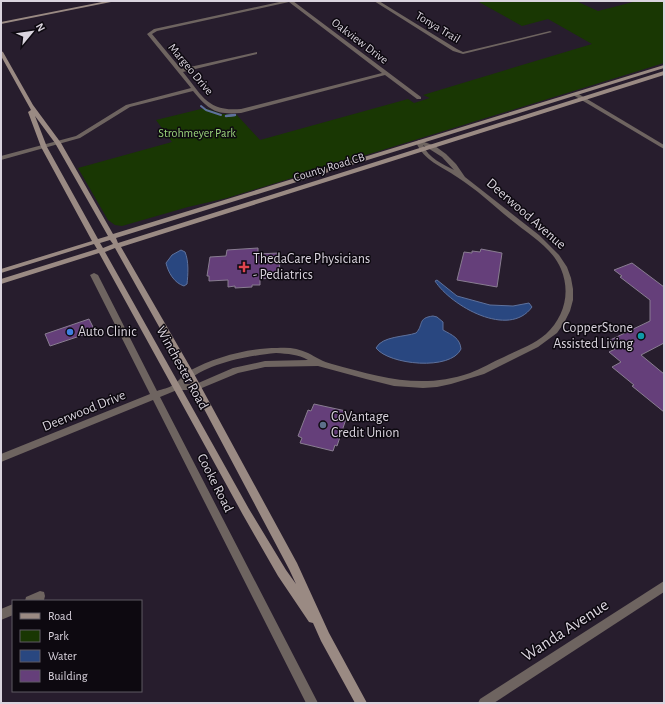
<svg xmlns="http://www.w3.org/2000/svg" width="665" height="704" font-family="'Alegreya Sans',sans-serif">
<style>
.green{fill:#193703}
.water{fill:#294780;stroke:#5e719c}
.lines{fill:none;stroke-linecap:round;stroke-linejoin:round}
.stream-far1{stroke:#5e719c;stroke-width:2}
.stream{stroke:#5e719c;stroke-width:2.5}
.building{fill:#653f7a;stroke:#897d91}
.street{fill:#6e6460;fill-rule:evenodd}
.secondary{fill:#9a8a83;fill-rule:evenodd}
.health-dot{fill:#e0444e;stroke:#0d0910;stroke-width:1.5}
.shop-dot{fill:#3f7fe0;stroke:#0d0910;stroke-width:1.5}
.culture-dot{fill:#0f9aa8;stroke:#0d0910;stroke-width:1.5}
.service-dot{fill:#5c6f8a;stroke:#0d0910;stroke-width:1.5}
.labels{text-anchor:middle;dominant-baseline:central;stroke-width:3;stroke-linejoin:round;paint-order:stroke}
.far-street-label{font-size:12px;fill:#dad4de;stroke:#0d0910}
.far-park-label{font-size:12px;fill:#9cd57c;stroke:#0d0910}
.street-label{font-size:14px;fill:#dad4de;stroke:#0d0910}
.poi-label{font-size:14px;fill:#dad4de;stroke:#0d0910;text-anchor:start}
.near-street-label{font-size:17px;fill:#dad4de;stroke:#0d0910}
</style>
<rect width="100%" height="100%" fill="#271d2d"/>
<path class="green" d="M 477,1 L 576,1 L 598,11 L 637,1 L 664,1 L 664,63 L 227,198 L 188,207 L 122,226 L 115,225 L 108,220 L 78,168 L 172,142 L 156,120 L 205,108 L 222,114 L 236,114 L 260,140 L 408,99 L 414,103 L 430,98 L 423,95 L 592,44 L 548,19 L 522,26 Z"/>
<g class="water">
<path d="M 181,250 L 185,252 C 189,261 188,275 187,284 L 184,286 C 174,283 168,272 166,263 L 172,255 Z"/>
<path d="M 437,280 L 457,296 L 490,305 L 513,306 L 529,303 L 532,307 C 509,339 451,306 435,281 Z"/>
<path d="M 433,316 L 437,317 L 443,322 L 443,330 C 452,335 460,338 461,349 C 451,371 389,365 376,348 C 382,336 405,337 416,333 C 424,325 417,318 433,316 Z"/>
</g>
<g class="lines">
<g class="stream-far1">
<path d="M 201,106 L 206,110 L 221,115"/>
<path d="M 226,116 L 235,115"/>
</g>
<path class="stream" d="M 226,116 L 235,115"/>
</g>
<g class="building">
<path d="M 258,248 L 258,254 L 278,253 L 278,258 L 280,258 L 279,277 L 260,279 L 260,285 L 252,285 L 252,287 L 235,288 L 235,286 L 228,287 L 228,280 L 209,281 L 209,276 L 207,276 L 210,257 L 226,256 L 227,250 Z"/>
<path d="M 481,249 L 502,253 L 497,287 L 457,280 L 464,252 L 472,253 L 472,251 L 480,252 Z"/>
<path d="M 632,263 L 664,287 L 664,343 L 641,355 L 664,374 L 664,412 L 632,386 L 634,385 L 612,367 L 621,362 L 609,352 L 615,349 L 606,342 L 650,321 L 650,300 L 620,277 L 622,276 L 614,270 Z"/>
<path d="M 89,319 L 95,331 L 50,346 L 45,334 Z"/>
<path d="M 314,404 L 346,411 L 344,418 L 346,419 L 337,446 L 335,445 L 333,451 L 300,443 L 302,438 L 298,436 L 308,410 L 311,411 Z"/>
</g>
<g class="lines">
<g class="street">
<path d="M 284,1 L 293,1 L 421,97 L 421,99 L 417,99 L 385,75 L 241,113 C 215,115 209,110 193,91 L 130,107 L 80,138 L 1,160 L 1,156 L 76,136 L 126,105 L 191,88 L 147,34 L 154,29 ZM 289,2 L 382,73 L 241,109 C 207,112 202,95 183,72 L 257,54 L 257,52 L 181,69 L 152,34 L 157,31 Z"/>
<path d="M 374,1 L 379,1 L 457,49 L 463,52 L 550,31 L 552,32 L 463,54 L 453,51 Z"/>
<path d="M 573,93 L 577,93 L 664,145 L 664,149 L 573,95 Z"/>
<path d="M 419,140 L 435,146 L 446,154 L 456,164 L 465,177 L 539,235 L 559,255 L 567,267 L 571,278 L 573,289 L 573,300 L 570,311 L 564,323 L 557,333 L 538,347 L 484,374 L 451,384 L 437,387 L 423,388 L 394,386 L 366,379 L 318,366 L 265,367 L 238,373 L 197,390 L 177,390 L 160,397 L 318,703 L 306,703 L 153,400 L 1,462 L 1,454 L 150,394 L 90,275 L 94,273 L 98,275 L 157,391 C 162,389 169,388 173,385 C 179,381 183,375 189,371 C 215,357 248,348 277,348 C 288,347 298,348 308,353 C 316,357 323,362 332,364 C 380,377 421,390 470,373 C 481,369 492,362 504,357 C 518,350 533,345 546,334 C 564,317 571,293 561,269 C 552,247 528,234 510,219 C 493,205 476,189 457,177 C 441,166 424,161 416,142 ZM 423,145 L 442,157 L 454,170 C 443,164 428,158 423,145 ZM 276,353 C 288,354 298,354 308,360 L 265,361 L 233,368 L 196,384 L 184,384 C 206,363 247,356 276,353 Z"/>
<path d="M 664,581 L 664,592 L 494,703 L 478,703 L 480,699 Z"/>
<path d="M 40,591 L 44,592 L 45,596 L 44,600 L 41,601 L 25,601 L 26,597 Z"/>
<path d="M 13,604 L 13,615 L 1,620 L 1,609 Z"/>
</g>
<g class="secondary">
<path d="M 107,1 L 116,1 L 1,24 L 1,22 Z"/>
<path d="M 1,51 L 3,52 L 33,105 L 61,143 L 113,234 L 664,65 L 664,68 L 116,238 L 118,243 L 664,71 L 664,75 L 121,247 L 193,372 L 297,563 L 329,633 L 367,703 L 355,703 L 321,641 L 313,623 L 309,622 L 278,576 L 243,515 L 99,253 L 1,284 L 1,279 L 97,249 L 94,244 L 1,273 L 1,269 L 92,241 L 41,147 L 28,112 L 31,110 L 1,56 ZM 35,116 L 55,143 L 108,236 L 98,239 L 47,147 ZM 110,240 L 113,244 L 103,248 L 100,243 ZM 115,248 L 186,375 L 289,569 L 296,584 L 286,570 L 249,509 L 105,252 Z"/>
</g>
</g>
<path class="health-dot" d="M242 261h4v4h4v4h-4v4h-4v-4h-4v-4h4z"/>
<circle class="shop-dot" cx="70" cy="332" r="4"/>
<circle class="culture-dot" cx="641" cy="336" r="4"/>
<circle class="service-dot" cx="323" cy="425" r="4"/>
<g class="labels">
<g class="far-street-label">
<text transform="translate(438 27) rotate(31)">Tonya Trail</text>
<text transform="translate(360 41) rotate(37)">Oakview Drive</text>
<text transform="translate(191 69) rotate(50)">Margeo Drive</text>
<text transform="translate(329 167) rotate(-17)">County Road CB</text>
</g>
<g class="far-park-label">
<text x="197" y="133">Strohmeyer Park</text>
</g>
<g class="street-label">
<text transform="translate(526 214) rotate(41)">Deerwood Avenue</text>
<text transform="translate(182 368) rotate(61)">Winchester Road</text>
<text transform="translate(84 411) rotate(-22)">Deerwood Drive</text>
<text transform="translate(215 483) rotate(63)">Cooke Road</text>
</g>
<g class="poi-label">
<text x="253" y="259">ThedaCare Physicians<tspan x="253" dy="16">- Pediatrics</tspan></text>
<text x="633" y="328" text-anchor="end">CopperStone<tspan x="633" dy="16">Assisted Living</tspan></text>
<text x="78" y="332">Auto Clinic</text>
<text x="331" y="417">CoVantage<tspan x="331" dy="16">Credit Union</tspan></text>
</g>
<g class="near-street-label">
<text transform="translate(565 630) rotate(-33)">Wanda Avenue</text>
</g>
</g>
<rect width="665" height="704" fill="none" stroke="#dad4de" stroke-width="4"/>
<rect x="12" y="600" width="130" height="92" fill="#0d0910" stroke="#5f5a62"/>
<rect x="20" y="613" width="20" height="6" fill="#9a8a83" stroke="#5f5a62"/>
<text x="48" y="620" font-size="12" fill="#dad4de">Road</text>
<rect x="20" y="630" width="20" height="12" fill="#193703" stroke="#5f5a62"/>
<text x="48" y="640" font-size="12" fill="#dad4de">Park</text>
<rect x="20" y="650" width="20" height="12" fill="#294780" stroke="#5f5a62"/>
<text x="48" y="660" font-size="12" fill="#dad4de">Water</text>
<rect x="20" y="670" width="20" height="12" fill="#653f7a" stroke="#5f5a62"/>
<text x="48" y="680" font-size="12" fill="#dad4de">Building</text>
<g transform="translate(32 32) rotate(61)" stroke="#0d0910" stroke-width="3" paint-order="stroke">
<path d="M0-3L7 15L0 10L-7 15Z" fill="#dad4de"/>
<text y="-6" font-size="11" font-weight="bold" text-anchor="middle" fill="#dad4de">N</text>
</g>
</svg>
